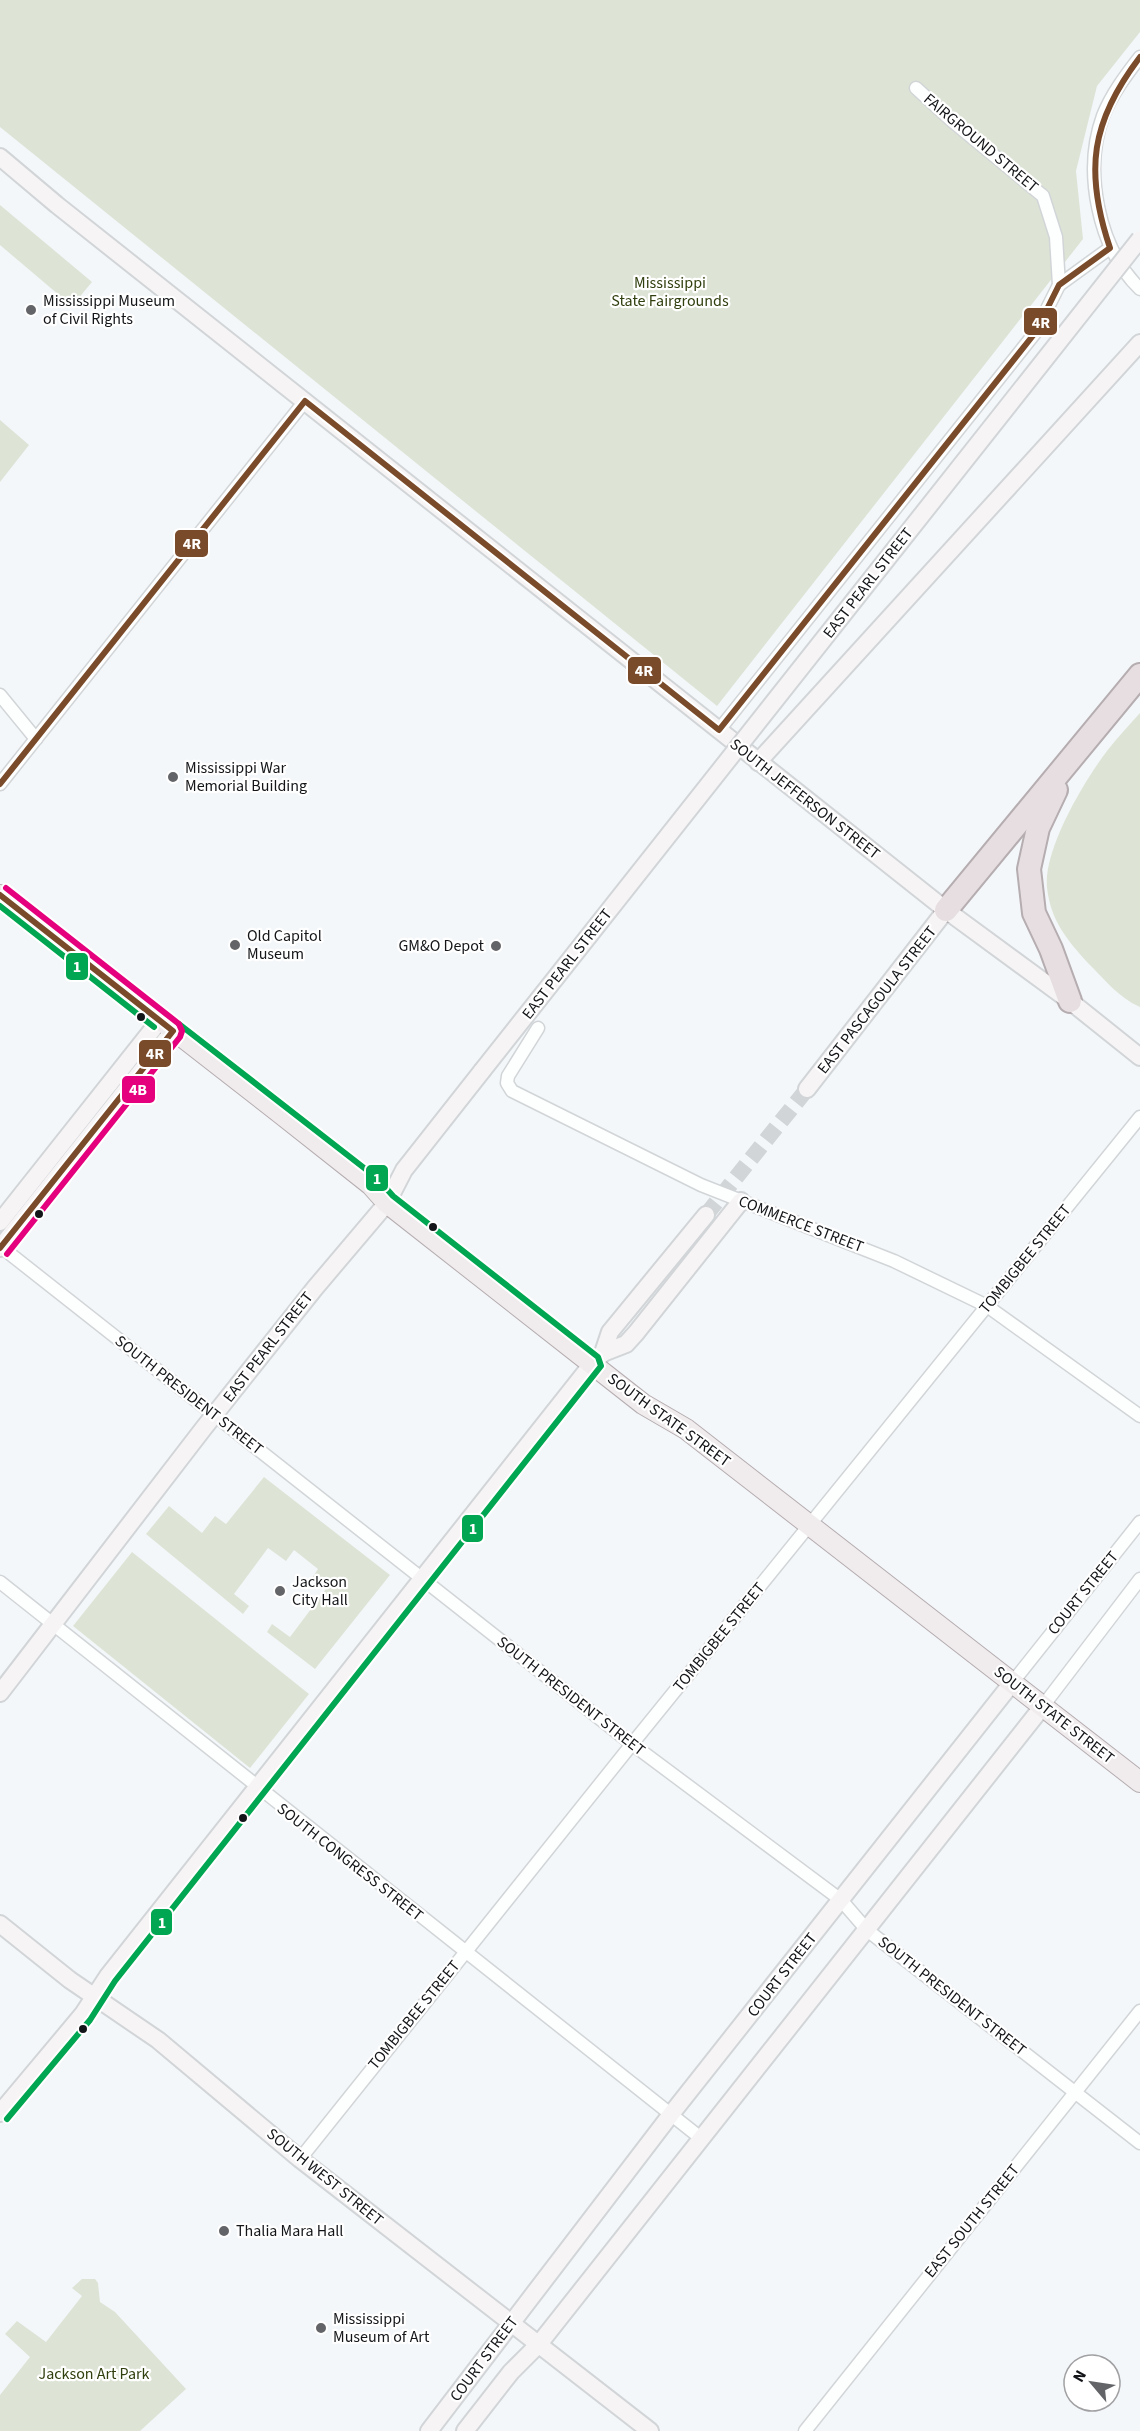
<svg xmlns="http://www.w3.org/2000/svg" width="1140" height="2431" font-family="'Source Sans 3',sans-serif">
<style>
.green{fill:#dde4d6}
.lines{fill:none;stroke-linecap:round;stroke-linejoin:round}
.secondary-tunnel{stroke:#d2d5d8;stroke-width:16;stroke-dasharray:16 8;stroke-linecap:butt}
.street-casing{stroke:#d2d5d7;stroke-width:15}
.secondary-casing{stroke:#d2d5d7;stroke-width:20}
.primary-casing{stroke:#b5adb0;stroke-width:22}
.highway-casing{stroke:#b5adb0;stroke-width:26}
.street{stroke:#fdfefe;stroke-width:12}
.secondary{stroke:#f7f4f6;stroke-width:16}
.primary{stroke:#f0ebec;stroke-width:20}
.highway{stroke:#e6dee0;stroke-width:22}
.secondary-bridge-casing{stroke:#d2d5d7;stroke-width:20;stroke-linecap:butt}
.secondary-bridge{stroke:#f7f4f6;stroke-width:16}
.bus-1-casing{stroke:#fff;stroke-width:10}
.bus-2-casing{stroke:#fff;stroke-width:10}
.bus-3-casing{stroke:#fff;stroke-width:10}
.bus-1{stroke:#7a4b2a;stroke-width:6}
.bus-2{stroke:#00a651;stroke-width:6}
.bus-3{stroke:#e5007d;stroke-width:6}
.poi-dot{fill:#626467;stroke:#fff;stroke-width:2}
.bus-dot{fill:#131518;stroke:#fff;stroke-width:2}
.labels{text-anchor:middle;dominant-baseline:central;stroke-width:4.5;stroke-linejoin:round;paint-order:stroke}
.street-label{font-size:16px;fill:#131518;stroke:#fff}
.park-label{font-size:16px;fill:#303f0e;stroke:#fff}
.poi-label{font-size:16px;fill:#131518;stroke:#fff;text-anchor:start}
.line-badge{stroke:#fff;stroke-width:2}
.badge-label{font-size:16px;text-anchor:middle;font-weight:bold;fill:#fff}
</style>
<rect width="100%" height="100%" fill="#f4f7fa"/>
<g class="green">
<path d="M 0,0 L 1140,0 L 1140,32 L 1097,86 L 1076,171 L 1083,239 L 717,706 L 0,127 Z"/>
<path d="M 0,205 L 92,282 L 72,306 L 0,245 Z"/>
<path d="M 0,420 L 29,445 L 0,482 Z"/>
<path d="M 1140,713 L 1140,1007 C 1119,998 1104,979 1088,963 C 1067,940 1051,921 1047,888 C 1043,850 1084,781 1107,751 C 1117,738 1129,725 1140,713 Z"/>
<path d="M 264,1477 L 390,1575 L 315,1669 L 267,1632 L 272,1624 L 290,1637 L 326,1589 L 312,1578 L 318,1569 L 294,1550 L 286,1561 L 268,1548 L 234,1594 L 249,1606 L 243,1614 L 146,1534 L 169,1506 L 202,1533 L 215,1516 L 226,1524 Z"/>
<path d="M 132,1552 L 309,1694 L 250,1768 L 73,1626 Z"/>
<path d="M 82,2279 L 95,2279 L 98,2283 L 100,2302 L 115,2312 L 186,2389 L 140,2431 L 0,2431 L 0,2395 L 30,2357 L 5,2334 L 17,2321 L 46,2342 L 82,2296 L 72,2288 Z"/>
</g>
<g class="lines">
<path class="secondary-tunnel" d="M 706,1215 L 807,1089"/>
<g class="street-casing">
<g id="street">
<path d="M 1140,57 C 1126,75 1111,95 1103,116 C 1083,171 1098,248 1140,289"/>
<path d="M 1059,285 L 1110,248"/>
<path d="M 0,695 L 36,739"/>
<path d="M 719,730 L 1035,333 L 1059,285 L 1056,237 L 1043,196 L 951,120 L 916,88"/>
<path d="M 0,784 L 305,401"/>
<path d="M 538,1028 L 508,1076 L 507,1083 L 512,1091 L 701,1185 L 894,1261 L 987,1306 L 1140,1416"/>
<path d="M 0,1246 L 632,1744 L 841,1900 L 867,1930 L 1140,2143"/>
<path d="M 0,1582 L 702,2139"/>
<path d="M 1012,1683 L 1140,1522"/>
<path d="M 1043,1706 L 1140,1579"/>
<path d="M 300,2159 L 632,1744 L 1140,1117"/>
<path d="M 805,2431 L 1140,2011"/>
</g>
</g>
<g class="secondary-casing">
<g id="secondary">
<path d="M 0,157 L 57,205 L 946,910 L 1070,1001 L 1140,1057"/>
<path d="M 758,762 L 1140,343"/>
<path d="M 807,1089 L 946,910"/>
<path d="M 0,1222 L 160,1020"/>
<path d="M 0,1248 L 173,1031"/>
<path d="M 603,1353 L 626,1344 L 636,1333 L 741,1201"/>
<path d="M 0,1693 L 203,1429 L 315,1288 L 387,1203 L 404,1170 L 482,1071"/>
<path d="M 0,1924 L 70,1980 L 158,2040 L 300,2159 L 650,2431"/>
<path d="M 0,2113 L 83,2014 L 108,1976 C 270,1773 430,1567 592,1364 L 603,1353 L 610,1332 L 706,1215"/>
<path d="M 429,2431 L 672,2113 L 1012,1683"/>
<path d="M 465,2431 L 511,2372 L 539,2344 L 1043,1706"/>
</g>
</g>
<g class="primary-casing">
<path id="primary" d="M 0,895 L 280,1113 L 371,1185 L 387,1203 L 643,1404 L 686,1429 L 1140,1782"/>
</g>
<g class="highway-casing">
<g id="highway">
<path d="M 1056,790 L 1038,828 L 1029,869 L 1034,913 L 1051,949 L 1070,1001"/>
<path d="M 946,910 L 1140,675"/>
</g>
</g>
<use href="#street" class="street"/>
<use href="#secondary" class="secondary"/>
<use href="#primary" class="primary"/>
<use href="#highway" class="highway"/>
<g class="secondary-bridge-casing">
<path id="secondary-bridge" d="M 482,1071 L 1140,239"/>
</g>
<use href="#secondary-bridge" class="secondary-bridge"/>
<g class="bus-1-casing">
<g id="bus-1">
<path d="M 0,784 L 305,401 L 719,730 L 1035,333 L 1059,285 L 1110,248 C 1084,171 1091,121 1140,57"/>
<path d="M 0,895 L 173,1031 L 0,1248"/>
</g>
</g>
<g class="bus-2-casing">
<g id="bus-2">
<path d="M 0,906 L 154,1027"/>
<path d="M 7,2119 L 90,2020 L 115,1981 L 601,1366 L 598,1357 L 393,1196 L 377,1178 L 179,1024"/>
</g>
</g>
<g class="bus-3-casing">
<path id="bus-3" d="M 6,888 L 179,1024 L 182,1031 L 180,1037 L 7,1254"/>
</g>
<use href="#bus-1" class="bus-1"/>
<use href="#bus-2" class="bus-2"/>
<use href="#bus-3" class="bus-3"/>
</g>
<g class="poi-dot">
<circle cx="31" cy="310" r="6"/>
<circle cx="173" cy="777" r="6"/>
<circle cx="235" cy="945" r="6"/>
<circle cx="496" cy="946" r="6"/>
<circle cx="280" cy="1591" r="6"/>
<circle cx="224" cy="2231" r="6"/>
<circle cx="321" cy="2328" r="6"/>
</g>
<g class="bus-dot">
<circle cx="141" cy="1017" r="5"/>
<circle cx="39" cy="1214" r="5"/>
<circle cx="433" cy="1227" r="5"/>
<circle cx="243" cy="1818" r="5"/>
<circle cx="83" cy="2029" r="5"/>
</g>
<g class="labels">
<g class="street-label">
<text transform="translate(981 143) rotate(40)">FAIRGROUND STREET</text>
<text transform="translate(868 583) rotate(-52)">EAST PEARL STREET</text>
<text transform="translate(805 799) rotate(38)">SOUTH JEFFERSON STREET</text>
<text transform="translate(567 964) rotate(-52)">EAST PEARL STREET</text>
<text transform="translate(877 1000) rotate(-52)">EAST PASCAGOULA STREET</text>
<text transform="translate(801 1224) rotate(21)">COMMERCE STREET</text>
<text transform="translate(1025 1259) rotate(-51)">TOMBIGBEE STREET</text>
<text transform="translate(268 1347) rotate(-52)">EAST PEARL STREET</text>
<text transform="translate(189 1395) rotate(38)">SOUTH PRESIDENT STREET</text>
<text transform="translate(669 1420) rotate(36)">SOUTH STATE STREET</text>
<text transform="translate(1083 1593) rotate(-51)">COURT STREET</text>
<text transform="translate(719 1637) rotate(-51)">TOMBIGBEE STREET</text>
<text transform="translate(571 1696) rotate(38)">SOUTH PRESIDENT STREET</text>
<text transform="translate(1054 1715) rotate(38)">SOUTH STATE STREET</text>
<text transform="translate(350 1862) rotate(38)">SOUTH CONGRESS STREET</text>
<text transform="translate(782 1975) rotate(-52)">COURT STREET</text>
<text transform="translate(952 1996) rotate(38)">SOUTH PRESIDENT STREET</text>
<text transform="translate(414 2015) rotate(-51)">TOMBIGBEE STREET</text>
<text transform="translate(325 2177) rotate(39)">SOUTH WEST STREET</text>
<text transform="translate(972 2221) rotate(-51)">EAST SOUTH STREET</text>
<text transform="translate(484 2359) rotate(-53)">COURT STREET</text>
</g>
<g class="park-label">
<text x="670" y="283">Mississippi<tspan x="670" dy="18">State Fairgrounds</tspan></text>
<text x="94" y="2374">Jackson Art Park</text>
</g>
<g class="poi-label">
<text x="43" y="301">Mississippi Museum<tspan x="43" dy="18">of Civil Rights</tspan></text>
<text x="185" y="768">Mississippi War<tspan x="185" dy="18">Memorial Building</tspan></text>
<text x="247" y="936">Old Capitol<tspan x="247" dy="18">Museum</tspan></text>
<text x="484" y="946" text-anchor="end">GM&amp;O Depot</text>
<text x="292" y="1582">Jackson<tspan x="292" dy="18">City Hall</tspan></text>
<text x="236" y="2231">Thalia Mara Hall</text>
<text x="333" y="2319">Mississippi<tspan x="333" dy="18">Museum of Art</tspan></text>
</g>
</g>
<g class="line-badge">
<rect x="1023" y="307" width="35" height="29" rx="6" fill="#7a4b2a"/>
<rect x="174" y="529" width="35" height="29" rx="6" fill="#7a4b2a"/>
<rect x="627" y="656" width="35" height="29" rx="6" fill="#7a4b2a"/>
<rect x="65" y="952" width="24" height="29" rx="6" fill="#00a651"/>
<rect x="138" y="1039" width="34" height="29" rx="6" fill="#7a4b2a"/>
<rect x="121" y="1075" width="35" height="29" rx="6" fill="#e5007d"/>
<rect x="365" y="1164" width="24" height="28" rx="6" fill="#00a651"/>
<rect x="461" y="1514" width="23" height="29" rx="6" fill="#00a651"/>
<rect x="150" y="1908" width="23" height="28" rx="6" fill="#00a651"/>
</g>
<g class="badge-label">
<text x="1041" y="328">4R</text>
<text x="192" y="549">4R</text>
<text x="644" y="676">4R</text>
<text x="77" y="972">1</text>
<text x="155" y="1059">4R</text>
<text x="138" y="1095">4B</text>
<text x="377" y="1184">1</text>
<text x="473" y="1534">1</text>
<text x="162" y="1928">1</text>
</g>
<g transform="translate(1092 2383) rotate(299)"><circle r="28" fill="#ffffff" stroke="#a1a1a3" stroke-width="1.5"/>
<path d="M0-4.5L10 22L0 15L-10 22Z" fill="#626467"/>
<text y="-9" font-size="16" font-weight="bold" text-anchor="middle" fill="#131518">N</text>
</g>
</svg>
